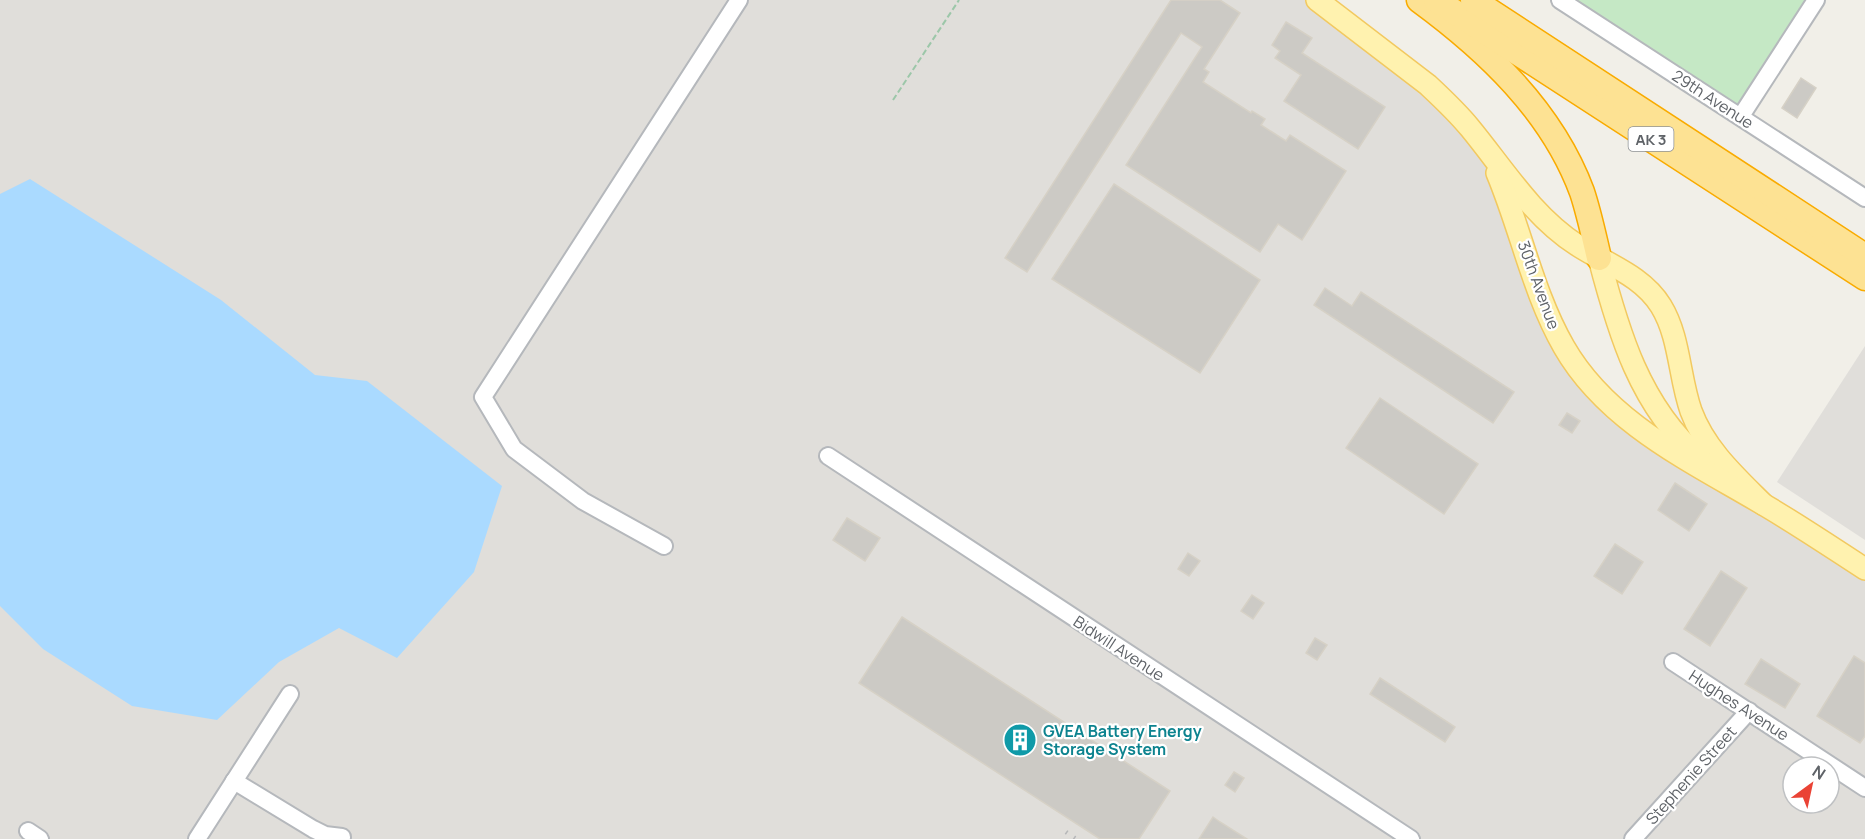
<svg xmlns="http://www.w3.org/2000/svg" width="1865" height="839" font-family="Manrope,sans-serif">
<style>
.industrial{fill:#e0deda;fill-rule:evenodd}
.green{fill:#c5e8c5}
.water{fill:#aadaff}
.building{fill:#cccac5;stroke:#d6d1c6;stroke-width:1.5}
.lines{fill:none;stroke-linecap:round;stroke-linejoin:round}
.minor-casing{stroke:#b5b8bc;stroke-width:20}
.major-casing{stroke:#f2c960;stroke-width:24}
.highway-casing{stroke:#f9ab00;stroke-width:27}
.path{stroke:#9cc7a9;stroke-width:2;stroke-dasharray:6 3;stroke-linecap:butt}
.minor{stroke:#fff;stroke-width:16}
.major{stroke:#fff2af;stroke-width:21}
.highway{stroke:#fde293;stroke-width:24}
.rail{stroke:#b6b7b8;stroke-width:4.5;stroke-dasharray:1.5 8;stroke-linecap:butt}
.labels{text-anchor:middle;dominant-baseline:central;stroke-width:4.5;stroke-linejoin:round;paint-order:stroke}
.shield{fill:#fff;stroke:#8f9295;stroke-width:1.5}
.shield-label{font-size:15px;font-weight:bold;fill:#5f6368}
.street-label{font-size:16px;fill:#5f6368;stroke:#fff}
.culture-label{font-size:16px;font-weight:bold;fill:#0d838f;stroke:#fff;text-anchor:start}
</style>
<rect width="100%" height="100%" fill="#f1efe8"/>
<g class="industrial">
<path d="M 0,0 L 1312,0 L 1445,108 L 1486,162 L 1583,377 L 1778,523 L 1865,579 L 1865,839 L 0,839 ZM 1793,767 L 1829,767 L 1829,803 L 1793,803 Z"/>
<path d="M 1865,346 L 1865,540 L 1777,482 Z"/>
</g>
<path class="green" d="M 1560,0 L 1808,0 L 1741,116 Z"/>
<path class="water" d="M 30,179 L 221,300 L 315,375 L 367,381 L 502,486 L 474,572 L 397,658 L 339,628 L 279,662 L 217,720 L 132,706 L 43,649 L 0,606 L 0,194 Z"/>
<g class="building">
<path d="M 1171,0 L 1220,0 L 1240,13 L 1204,69 L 1209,72 L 1203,82 L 1251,113 L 1252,111 L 1265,119 L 1261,125 L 1286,141 L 1290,135 L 1346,171 L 1302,240 L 1278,224 L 1260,252 L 1126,165 L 1202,47 L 1181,33 L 1027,272 L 1005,258 Z"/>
<path d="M 1286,22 L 1312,38 L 1302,53 L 1385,107 L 1358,149 L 1284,101 L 1301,75 L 1275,58 L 1280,51 L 1272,45 Z"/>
<path d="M 1801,78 L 1816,88 L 1797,118 L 1782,108 Z"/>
<path d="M 1114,184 L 1260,280 L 1200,373 L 1052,279 Z"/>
<path d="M 1325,288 L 1352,306 L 1361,292 L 1514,392 L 1493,423 L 1314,305 Z"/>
<path d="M 1380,398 L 1478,464 L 1444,514 L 1346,448 Z"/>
<path d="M 1567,413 L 1580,421 L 1572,433 L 1559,425 Z"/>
<path d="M 1675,483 L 1707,504 L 1689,531 L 1658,510 Z"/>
<path d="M 847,518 L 880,538 L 865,561 L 833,540 Z"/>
<path d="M 1615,544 L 1643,562 L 1622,594 L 1594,576 Z"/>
<path d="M 1188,553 L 1200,561 L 1189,576 L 1178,569 Z"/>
<path d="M 1721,571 L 1747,588 L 1710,646 L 1684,629 Z"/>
<path d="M 1252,595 L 1264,603 L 1253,619 L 1241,611 Z"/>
<path d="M 902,617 L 1170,791 L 1139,839 L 1100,839 L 859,683 Z"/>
<path d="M 1315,638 L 1327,645 L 1317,660 L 1306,653 Z"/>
<path d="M 1854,656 L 1865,663 L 1865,736 L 1860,743 L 1817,716 Z"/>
<path d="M 1761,659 L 1800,684 L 1785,708 L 1745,684 Z"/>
<path d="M 1380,678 L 1455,727 L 1445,742 L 1370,694 Z"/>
<path d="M 1234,772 L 1244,778 L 1235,792 L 1225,785 Z"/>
<path d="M 1213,817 L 1220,822 L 1247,839 L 1199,839 Z"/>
</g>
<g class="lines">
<g class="minor-casing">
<g id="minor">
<path d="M 1560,0 L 1865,198"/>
<path d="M 1741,116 L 1816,0"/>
<path d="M 828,456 L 1411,839"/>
<path d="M 664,546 L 583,501 L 514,449 L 483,397 L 739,0"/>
<path d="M 1673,662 L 1865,788"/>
<path d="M 234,781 L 313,829 L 325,835 L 342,837"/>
<path d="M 28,831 L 40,839"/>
<path d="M 197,839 L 290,694"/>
<path d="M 1633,839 L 1749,711"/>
</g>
</g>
<g class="major-casing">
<g id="major">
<path d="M 1317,0 L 1428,85 C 1443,99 1457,112 1470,128 C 1503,168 1532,216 1577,245 C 1606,264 1642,275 1661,306 C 1680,337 1679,377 1691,411 C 1705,449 1735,476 1763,504"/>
<path d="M 1497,173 C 1521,230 1533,293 1564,347 C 1607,422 1690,461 1761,503 C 1797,524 1831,547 1865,569"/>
<path d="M 1599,258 C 1618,331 1640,407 1700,458"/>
</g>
</g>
<g class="highway-casing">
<g id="highway">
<path d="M 1419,0 C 1487,50 1552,111 1582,192 C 1589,213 1594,237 1599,258"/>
<path d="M 1436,0 L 1865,278"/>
<path d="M 1473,0 L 1865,256"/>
</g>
</g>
<path class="path" d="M 893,100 L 959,0"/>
<use href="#minor" class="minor"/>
<use href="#major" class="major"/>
<use href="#highway" class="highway"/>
<path class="rail" d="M 1066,832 L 1076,839"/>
</g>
<defs>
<g id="building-disc" transform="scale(1.725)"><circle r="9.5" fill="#0f9aa8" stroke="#fff"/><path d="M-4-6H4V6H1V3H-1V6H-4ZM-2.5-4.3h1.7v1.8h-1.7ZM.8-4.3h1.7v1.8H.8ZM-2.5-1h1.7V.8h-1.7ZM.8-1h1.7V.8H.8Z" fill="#fff"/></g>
</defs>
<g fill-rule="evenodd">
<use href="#building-disc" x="1020" y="740"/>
</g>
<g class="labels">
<rect class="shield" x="1628.5" y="127" width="45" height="24" rx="4.5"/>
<g class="shield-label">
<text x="1651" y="139">AK 3</text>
</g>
<g class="street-label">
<text transform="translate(1713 99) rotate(33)">29th Avenue</text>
<text transform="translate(1539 285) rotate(70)">30th Avenue</text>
<text transform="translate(1119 648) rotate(33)">Bidwill Avenue</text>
<text transform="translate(1739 705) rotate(33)">Hughes Avenue</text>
<text transform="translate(1691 775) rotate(-48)">Stephenie Street</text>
</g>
<g class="culture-label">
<text x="1043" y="731">GVEA Battery Energy<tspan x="1043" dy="18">Storage System</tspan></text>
</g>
</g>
<g transform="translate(1811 785) rotate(33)"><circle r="28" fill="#ffffff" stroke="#bfc1c3" stroke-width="1.5"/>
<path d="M0-4.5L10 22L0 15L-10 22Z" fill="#ea4335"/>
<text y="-9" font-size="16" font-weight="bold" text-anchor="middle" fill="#5f6368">N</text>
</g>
</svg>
